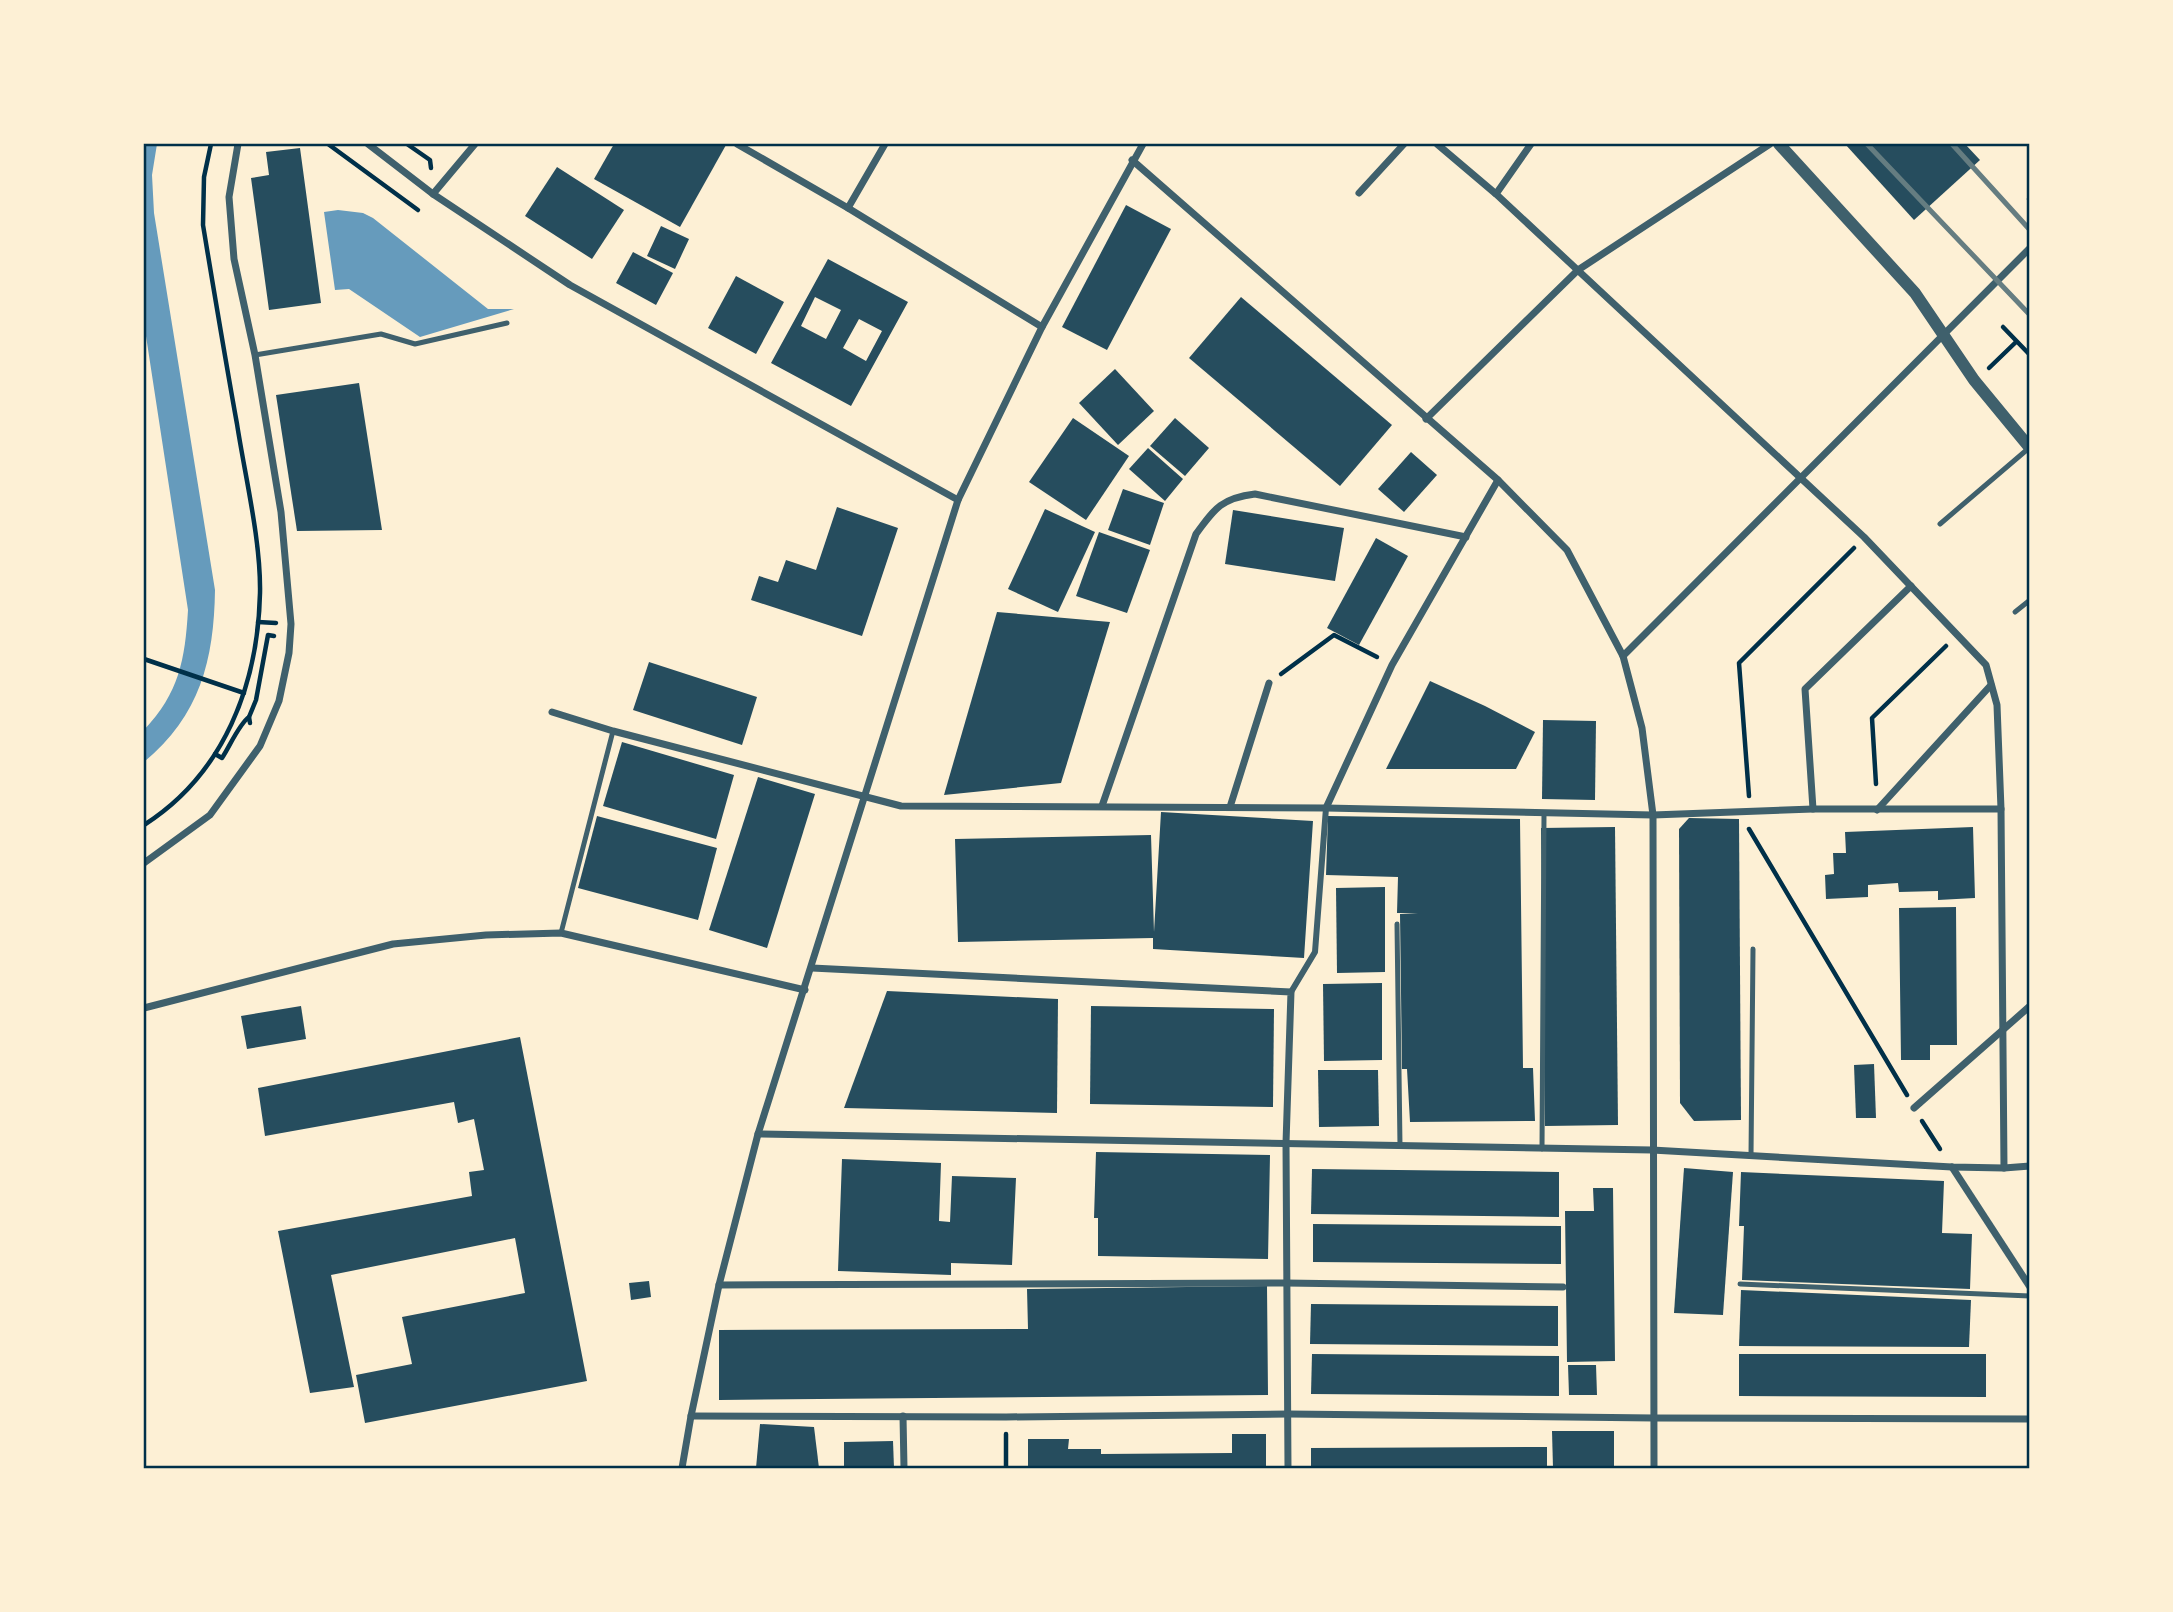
<svg xmlns="http://www.w3.org/2000/svg" width="2173" height="1612" font-family="'DejaVu Sans',sans-serif">
<style>
.water{fill:#669bbc}
.building{fill:#264d5e;fill-rule:evenodd}
.lines{fill:none;stroke-linecap:round;stroke-linejoin:round}
.path{stroke:#003049;stroke-width:4.5}
.service{stroke:#3f606c;stroke-width:5}
.pedestrian{stroke:#3f606c;stroke-width:6}
.minor{stroke:#3f606c;stroke-width:7}
.tertiary{stroke:#3f606c;stroke-width:12}
.rail{stroke:#657d81;stroke-width:5}
.neatline{fill:none;stroke:#003049;stroke-width:2.5}
</style>
<rect width="100%" height="100%" fill="#fdf0d5"/>
<g class="water">
<path d="M 144,144 L 157,144 L 152,175 L 154,213 L 215,590 C 214,660 200,716 144,762 L 144,730 C 179,693 185,660 188,610 L 144,323 Z"/>
<path d="M 338,210 L 363,213 L 373,218 L 488,309 L 514,309 L 420,337 L 349,289 L 335,290 L 324,212 Z"/>
</g>
<g class="building">
<path d="M 614,144 L 723,144 L 726,145 L 680,227 L 594,179 Z"/>
<path d="M 1845,144 L 1965,144 L 1980,160 L 1914,220 Z"/>
<path d="M 300,148 L 321,303 L 269,310 L 251,178 L 269,175 L 266,152 Z"/>
<path d="M 557,167 L 624,210 L 592,259 L 525,216 Z"/>
<path d="M 1126,205 L 1171,229 L 1107,350 L 1062,327 Z"/>
<path d="M 661,226 L 689,239 L 675,269 L 647,256 Z"/>
<path d="M 633,252 L 673,273 L 656,305 L 616,283 Z"/>
<path d="M 828,259 L 908,302 L 851,406 L 771,363 ZM 815,297 L 841,310 L 826,339 L 801,326 ZM 859,319 L 882,331 L 866,361 L 843,348 Z"/>
<path d="M 736,276 L 784,302 L 756,354 L 708,328 Z"/>
<path d="M 1241,297 L 1392,425 L 1340,486 L 1189,358 Z"/>
<path d="M 1115,369 L 1154,411 L 1118,445 L 1079,403 Z"/>
<path d="M 359,383 L 382,530 L 297,531 L 276,395 Z"/>
<path d="M 1073,418 L 1129,456 L 1086,520 L 1029,482 Z"/>
<path d="M 1175,418 L 1209,448 L 1185,476 L 1150,446 Z"/>
<path d="M 1148,448 L 1183,479 L 1165,501 L 1129,469 Z"/>
<path d="M 1411,452 L 1437,475 L 1404,512 L 1378,489 Z"/>
<path d="M 1123,489 L 1164,503 L 1150,545 L 1108,530 Z"/>
<path d="M 837,507 L 898,528 L 862,636 L 751,600 L 759,576 L 778,582 L 786,560 L 816,570 Z"/>
<path d="M 1045,509 L 1095,532 L 1058,612 L 1008,589 Z"/>
<path d="M 1233,510 L 1344,528 L 1335,581 L 1225,564 Z"/>
<path d="M 1099,532 L 1150,550 L 1127,613 L 1076,596 Z"/>
<path d="M 1376,538 L 1408,556 L 1359,645 L 1327,628 Z"/>
<path d="M 997,612 L 1110,622 L 1061,783 L 944,795 Z"/>
<path d="M 649,662 L 757,697 L 742,745 L 633,710 Z"/>
<path d="M 1430,681 L 1485,706 L 1535,732 L 1516,769 L 1386,769 Z"/>
<path d="M 1543,720 L 1596,721 L 1595,800 L 1542,799 Z"/>
<path d="M 622,742 L 734,775 L 716,839 L 603,806 Z"/>
<path d="M 758,777 L 815,794 L 767,948 L 709,930 Z"/>
<path d="M 1161,812 L 1313,821 L 1304,958 L 1153,949 L 1153,938 L 958,942 L 955,839 L 1151,835 L 1154,932 Z"/>
<path d="M 597,816 L 717,848 L 698,920 L 578,888 Z"/>
<path d="M 1328,816 L 1520,819 L 1523,1068 L 1533,1068 L 1535,1121 L 1410,1122 L 1407,1069 L 1402,1069 L 1400,914 L 1418,913 L 1397,913 L 1398,877 L 1326,875 Z"/>
<path d="M 1689,818 L 1739,819 L 1741,1120 L 1694,1121 L 1680,1103 L 1679,829 Z"/>
<path d="M 1615,827 L 1618,1125 L 1545,1126 L 1541,828 Z"/>
<path d="M 1973,827 L 1975,898 L 1938,900 L 1938,891 L 1899,892 L 1898,883 L 1868,885 L 1868,897 L 1826,899 L 1825,875 L 1834,874 L 1833,853 L 1846,853 L 1845,832 Z"/>
<path d="M 1385,887 L 1385,972 L 1337,973 L 1336,888 Z"/>
<path d="M 1956,907 L 1957,1045 L 1930,1045 L 1930,1060 L 1901,1060 L 1899,908 Z"/>
<path d="M 1382,983 L 1382,1060 L 1324,1061 L 1323,984 Z"/>
<path d="M 887,991 L 1058,999 L 1057,1113 L 844,1108 Z"/>
<path d="M 301,1006 L 306,1039 L 247,1049 L 241,1016 Z"/>
<path d="M 1091,1006 L 1274,1009 L 1273,1107 L 1090,1104 Z"/>
<path d="M 520,1037 L 587,1381 L 365,1423 L 356,1375 L 412,1364 L 402,1317 L 525,1293 L 515,1238 L 331,1275 L 354,1387 L 310,1393 L 278,1231 L 472,1196 L 469,1172 L 484,1170 L 474,1119 L 458,1123 L 454,1102 L 265,1136 L 258,1088 Z"/>
<path d="M 1874,1064 L 1876,1118 L 1856,1118 L 1854,1065 Z"/>
<path d="M 1318,1070 L 1378,1070 L 1379,1126 L 1319,1127 Z"/>
<path d="M 1096,1152 L 1270,1155 L 1268,1259 L 1098,1256 L 1098,1218 L 1094,1218 Z"/>
<path d="M 842,1159 L 941,1163 L 939,1221 L 950,1222 L 952,1176 L 1016,1178 L 1012,1265 L 951,1263 L 951,1275 L 838,1271 Z"/>
<path d="M 1684,1168 L 1733,1172 L 1723,1315 L 1674,1313 Z"/>
<path d="M 1312,1169 L 1559,1172 L 1559,1217 L 1311,1214 Z"/>
<path d="M 1741,1172 L 1944,1181 L 1942,1233 L 1972,1234 L 1970,1289 L 1742,1280 L 1744,1226 L 1739,1226 Z"/>
<path d="M 1593,1188 L 1613,1188 L 1615,1361 L 1567,1362 L 1565,1211 L 1594,1211 Z"/>
<path d="M 1313,1224 L 1561,1226 L 1561,1264 L 1313,1262 Z"/>
<path d="M 649,1281 L 651,1297 L 631,1300 L 629,1283 Z"/>
<path d="M 1267,1286 L 1268,1395 L 719,1400 L 719,1330 L 1028,1329 L 1027,1289 Z"/>
<path d="M 1741,1290 L 1971,1300 L 1969,1347 L 1739,1346 Z"/>
<path d="M 1311,1304 L 1558,1306 L 1558,1346 L 1310,1344 Z"/>
<path d="M 1312,1354 L 1559,1356 L 1559,1396 L 1311,1394 Z"/>
<path d="M 1739,1354 L 1986,1354 L 1986,1397 L 1739,1396 Z"/>
<path d="M 1568,1365 L 1596,1365 L 1597,1395 L 1569,1395 Z"/>
<path d="M 760,1424 L 814,1427 L 819,1468 L 756,1468 Z"/>
<path d="M 1552,1431 L 1614,1431 L 1614,1468 L 1553,1468 Z"/>
<path d="M 1232,1434 L 1266,1434 L 1266,1468 L 1028,1468 L 1028,1439 L 1069,1439 L 1068,1449 L 1101,1449 L 1101,1454 L 1232,1453 Z"/>
<path d="M 893,1441 L 894,1468 L 844,1468 L 844,1442 Z"/>
<path d="M 1547,1447 L 1547,1468 L 1311,1468 L 1311,1448 Z"/>
</g>
<g class="lines">
<g class="path">
<path d="M 328,144 L 418,210"/>
<path d="M 407,144 L 430,160 L 431,168"/>
<path d="M 2029,199 L 2030,198"/>
<path d="M 2003,327 L 2030,355"/>
<path d="M 1989,368 L 2016,342"/>
<path d="M 258,622 L 276,623"/>
<path d="M 144,659 L 244,693"/>
<path d="M 1281,674 L 1334,635 L 1377,657"/>
<path d="M 249,717 L 256,700 L 268,635 L 274,636"/>
<path d="M 215,754 L 222,758 C 230,746 239,724 249,717 L 250,723"/>
<path d="M 1876,784 L 1872,718 L 1946,646"/>
<path d="M 1749,796 L 1739,663 L 1854,548"/>
<path d="M 144,825 C 224,774 258,685 260,593 C 261,541 245,476 237,424 C 225,358 214,291 203,225 L 204,177 L 211,144"/>
<path d="M 1749,829 L 1907,1095"/>
<path d="M 1922,1121 L 1940,1149"/>
<path d="M 1006,1468 L 1006,1434"/>
</g>
<g class="service">
<path d="M 255,355 L 381,334 L 415,344 L 507,323"/>
<path d="M 1940,524 L 2029,448"/>
<path d="M 2015,612 L 2030,600"/>
<path d="M 1397,924 L 1400,1146"/>
<path d="M 561,933 L 613,731"/>
<path d="M 1542,1149 L 1544,814"/>
<path d="M 1751,1156 L 1753,949"/>
<path d="M 1740,1284 L 2030,1296"/>
</g>
<path class="pedestrian" d="M 1291,992 L 1315,952 L 1326,808"/>
<g class="minor">
<path d="M 368,144 L 433,194 L 570,285 L 958,500"/>
<path d="M 737,144 L 848,208 L 1042,327"/>
<path d="M 1437,144 L 1496,194 L 1864,537 L 1986,665 L 1997,705 L 2001,809 L 2004,1168"/>
<path d="M 1132,160 L 1498,480 L 1567,550 L 1623,656 L 1642,728 L 1653,815 L 1654,1468"/>
<path d="M 1359,193 L 1404,144"/>
<path d="M 433,194 L 475,144"/>
<path d="M 1496,194 L 1531,144"/>
<path d="M 848,208 L 885,144"/>
<path d="M 1426,419 L 1578,270 L 1770,144"/>
<path d="M 1623,656 L 2030,248"/>
<path d="M 552,712 L 613,731 L 901,806 L 1326,808 L 1653,815 L 1813,809 L 2001,809"/>
<path d="M 1102,806 L 1196,534 C 1215,508 1222,498 1255,494 L 1466,537"/>
<path d="M 1230,807 L 1269,683"/>
<path d="M 1326,808 L 1392,665 L 1498,480"/>
<path d="M 1813,809 L 1805,689 L 1911,586"/>
<path d="M 1877,810 L 1991,685"/>
<path d="M 144,863 L 210,815 L 260,746 L 279,701 L 289,653 L 291,624 L 281,512 L 255,355 L 234,259 L 229,197 L 238,144"/>
<path d="M 812,968 L 1291,992 L 1286,1143 L 1288,1468"/>
<path d="M 144,1008 L 393,944 L 486,935 L 561,933 L 805,990"/>
<path d="M 1914,1108 L 2030,1006"/>
<path d="M 758,1134 L 1652,1150 L 1952,1167 L 2004,1168 L 2030,1166"/>
<path d="M 1952,1167 L 2030,1287"/>
<path d="M 719,1285 L 1286,1283 L 1563,1287"/>
<path d="M 691,1416 L 1006,1417 L 1288,1414 L 1654,1418 L 2030,1419"/>
<path d="M 903,1416 L 904,1468"/>
<path d="M 682,1468 L 691,1416 L 719,1285 L 758,1134 L 958,500 L 1042,327 L 1143,144"/>
</g>
<path class="tertiary" d="M 1779,144 L 1915,293 L 1974,380 L 2030,448"/>
<g class="rail">
<path d="M 1867,144 L 2030,315"/>
<path d="M 1952,144 L 2030,230"/>
</g>
</g>
<rect width="2173" height="1612" fill="none" stroke="#fdf0d5" stroke-width="290"/>
<rect x="145" y="145" width="1883" height="1322" class="neatline"/>
</svg>
